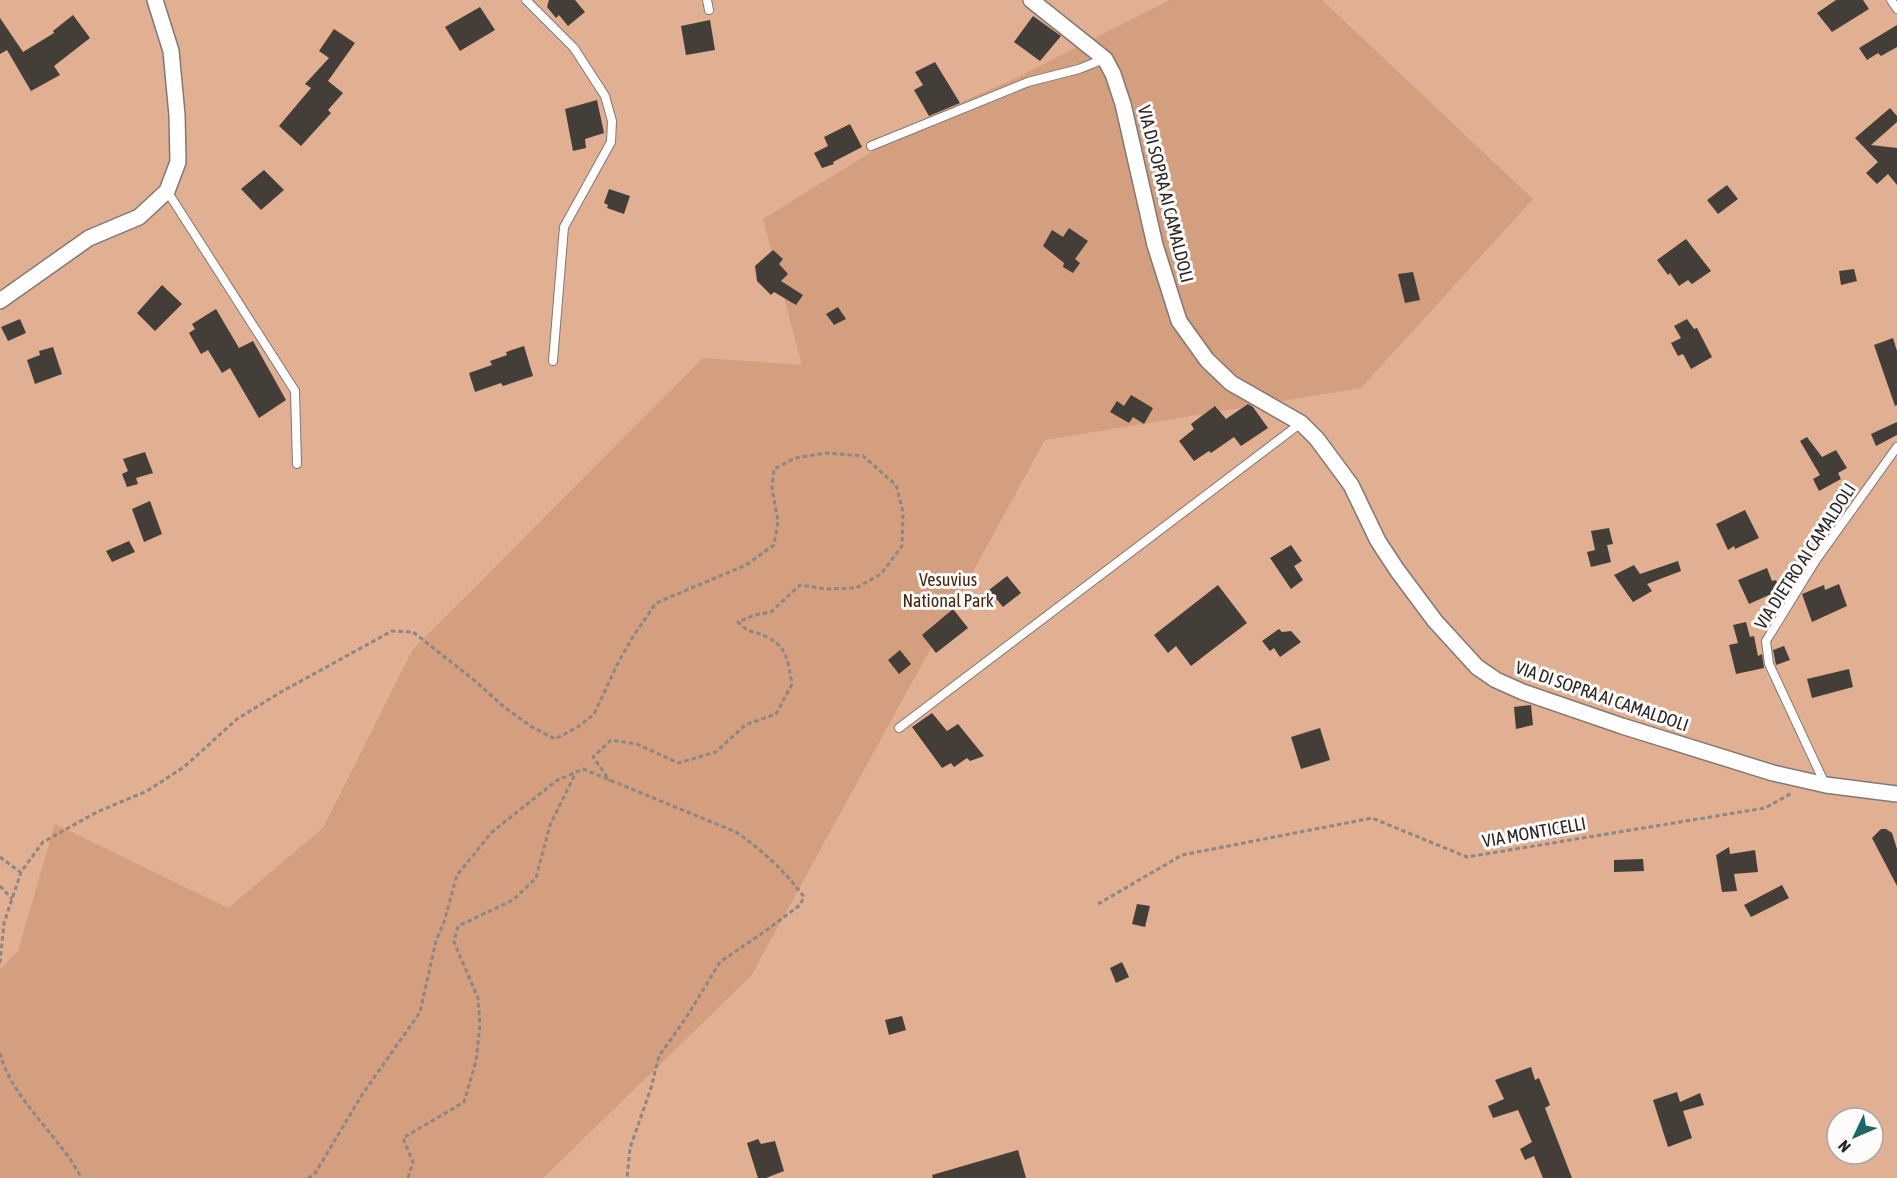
<svg xmlns="http://www.w3.org/2000/svg" width="1897" height="1178" font-family="'Asap Condensed',sans-serif">
<style>
.green{fill:#e1af92;fill-rule:evenodd}
.forest{fill:#d39f7f}
.building{fill:#443e38}
.lines{fill:none;stroke-linecap:round;stroke-linejoin:round}
.service-casing{stroke:#807873;stroke-width:10}
.minor-casing{stroke:#807873;stroke-width:18}
.path{stroke:#8d8682;stroke-width:3;stroke-dasharray:4.5 3;stroke-linecap:butt}
.service{stroke:#fff;stroke-width:8}
.minor{stroke:#fff;stroke-width:15}
.labels{text-anchor:middle;dominant-baseline:central;stroke-width:6;stroke-linejoin:round;paint-order:stroke}
.street-label{font-size:18px;fill:#2a2624;stroke:#fefcfb}
.park-label{font-size:18px;fill:#48250d;stroke:#fefcfb}
</style>
<rect width="100%" height="100%" fill="#f7ede7"/>
<path class="green" d="M 0,0 L 1897,0 L 1897,1178 L 0,1178 ZM 1837,1118 L 1873,1118 L 1873,1154 L 1837,1154 Z"/>
<path class="forest" d="M 1170,0 L 1322,0 L 1533,199 L 1361,388 L 1045,440 L 751,976 L 543,1178 L 0,1178 L 0,969 L 18,951 L 55,824 L 228,908 L 323,828 L 413,649 L 703,358 L 802,365 L 763,219 L 928,117 L 1016,78 Z"/>
<g class="building">
<path d="M 549,0 L 575,0 L 585,12 L 568,26 L 559,15 L 556,18 L 547,7 Z"/>
<path d="M 1836,0 L 1863,0 L 1869,9 L 1832,32 L 1817,13 Z"/>
<path d="M 480,7 L 495,30 L 460,51 L 445,27 Z"/>
<path d="M 73,15 L 90,38 L 54,66 L 60,75 L 31,91 L 7,50 L 0,54 L 0,18 L 23,52 L 54,33 L 53,31 Z"/>
<path d="M 1033,16 L 1061,36 L 1040,61 L 1014,42 Z"/>
<path d="M 710,20 L 715,50 L 686,55 L 681,26 Z"/>
<path d="M 1897,25 L 1897,47 L 1881,56 L 1878,53 L 1867,60 L 1859,48 Z"/>
<path d="M 334,29 L 355,43 L 328,81 L 343,93 L 328,110 L 331,113 L 301,146 L 279,126 L 311,88 L 305,84 L 329,58 L 319,51 Z"/>
<path d="M 935,62 L 960,103 L 929,116 L 914,90 L 923,85 L 915,72 Z"/>
<path d="M 597,100 L 604,133 L 585,139 L 586,148 L 573,151 L 565,109 Z"/>
<path d="M 1890,108 L 1897,116 L 1897,122 L 1871,145 L 1897,148 L 1897,185 L 1888,174 L 1877,184 L 1866,173 L 1878,162 L 1855,138 Z"/>
<path d="M 850,124 L 862,147 L 833,162 L 834,164 L 822,168 L 814,153 L 828,146 L 824,137 Z"/>
<path d="M 264,170 L 284,190 L 261,210 L 241,189 Z"/>
<path d="M 1727,185 L 1738,199 L 1718,214 L 1707,200 Z"/>
<path d="M 609,189 L 630,196 L 624,214 L 607,208 L 608,205 L 604,203 Z"/>
<path d="M 1069,228 L 1088,241 L 1075,259 L 1080,263 L 1073,273 L 1063,267 L 1064,263 L 1043,246 L 1052,230 L 1063,237 Z"/>
<path d="M 1686,239 L 1711,271 L 1692,284 L 1688,280 L 1679,286 L 1670,273 L 1668,275 L 1657,260 Z"/>
<path d="M 773,250 L 783,259 L 779,264 L 788,274 L 781,281 L 803,295 L 796,305 L 774,292 L 771,295 L 757,281 L 755,266 Z"/>
<path d="M 1854,269 L 1857,281 L 1841,285 L 1839,271 Z"/>
<path d="M 1413,272 L 1420,300 L 1405,303 L 1398,274 Z"/>
<path d="M 162,285 L 182,304 L 155,331 L 137,313 Z"/>
<path d="M 838,307 L 846,319 L 834,325 L 826,314 Z"/>
<path d="M 216,309 L 239,348 L 253,341 L 286,400 L 259,418 L 230,368 L 222,373 L 208,350 L 201,354 L 189,333 L 195,329 L 192,324 Z"/>
<path d="M 20,319 L 26,333 L 8,341 L 1,327 Z"/>
<path d="M 1687,319 L 1694,329 L 1697,328 L 1712,357 L 1691,369 L 1683,354 L 1678,356 L 1671,343 L 1681,338 L 1674,326 Z"/>
<path d="M 1893,338 L 1897,351 L 1897,405 L 1895,406 L 1874,345 Z"/>
<path d="M 524,346 L 533,376 L 503,386 L 501,383 L 475,392 L 469,373 L 492,365 L 490,361 L 507,355 L 506,352 Z"/>
<path d="M 53,347 L 62,374 L 35,384 L 27,360 L 40,355 L 39,351 Z"/>
<path d="M 1131,395 L 1153,408 L 1144,424 L 1133,417 L 1129,423 L 1110,412 L 1117,401 L 1124,406 Z"/>
<path d="M 1248,404 L 1253,407 L 1268,428 L 1241,446 L 1234,437 L 1211,453 L 1209,451 L 1194,461 L 1179,441 L 1194,429 L 1191,424 L 1215,406 L 1226,419 Z"/>
<path d="M 1897,422 L 1897,435 L 1876,446 L 1871,434 Z"/>
<path d="M 1807,437 L 1822,457 L 1836,450 L 1847,468 L 1838,473 L 1841,479 L 1819,491 L 1813,479 L 1820,475 L 1800,441 Z"/>
<path d="M 145,452 L 153,473 L 136,478 L 138,484 L 127,487 L 122,474 L 128,471 L 123,459 Z"/>
<path d="M 150,501 L 162,534 L 144,542 L 132,509 Z"/>
<path d="M 1745,510 L 1759,538 L 1735,549 L 1734,546 L 1728,550 L 1716,524 Z"/>
<path d="M 1609,528 L 1613,544 L 1607,545 L 1611,562 L 1591,567 L 1587,552 L 1595,550 L 1591,531 Z"/>
<path d="M 129,541 L 135,552 L 112,562 L 106,551 Z"/>
<path d="M 1291,545 L 1302,561 L 1294,566 L 1303,580 L 1291,589 L 1270,558 Z"/>
<path d="M 1678,561 L 1681,571 L 1647,584 L 1652,591 L 1633,602 L 1614,575 L 1634,565 L 1640,574 Z"/>
<path d="M 1767,568 L 1772,581 L 1776,580 L 1780,590 L 1749,604 L 1738,580 Z"/>
<path d="M 1007,576 L 1021,593 L 1003,607 L 989,590 Z"/>
<path d="M 1839,584 L 1847,606 L 1812,622 L 1802,594 L 1824,585 L 1825,590 Z"/>
<path d="M 1218,585 L 1247,623 L 1191,666 L 1176,646 L 1168,653 L 1154,635 Z"/>
<path d="M 953,609 L 968,628 L 936,653 L 922,635 Z"/>
<path d="M 1746,622 L 1750,637 L 1754,636 L 1758,656 L 1762,654 L 1764,668 L 1736,674 L 1729,645 L 1738,643 L 1733,625 Z"/>
<path d="M 1279,629 L 1282,632 L 1291,631 L 1301,642 L 1280,657 L 1274,648 L 1270,651 L 1262,641 Z"/>
<path d="M 1784,646 L 1790,660 L 1776,665 L 1773,650 Z"/>
<path d="M 900,650 L 911,664 L 899,674 L 888,660 Z"/>
<path d="M 1849,669 L 1853,687 L 1812,698 L 1807,679 Z"/>
<path d="M 1531,705 L 1533,725 L 1516,729 L 1514,707 Z"/>
<path d="M 932,713 L 947,731 L 958,724 L 984,756 L 970,761 L 967,758 L 954,767 L 951,763 L 942,768 L 912,727 Z"/>
<path d="M 1320,728 L 1330,760 L 1301,769 L 1291,737 Z"/>
<path d="M 1881,829 L 1886,829 L 1892,833 L 1897,849 L 1897,886 L 1872,838 Z"/>
<path d="M 1729,847 L 1730,854 L 1755,850 L 1758,872 L 1734,874 L 1737,891 L 1722,892 L 1716,855 Z"/>
<path d="M 1643,859 L 1644,871 L 1614,872 L 1614,860 Z"/>
<path d="M 1782,885 L 1789,898 L 1751,917 L 1744,905 Z"/>
<path d="M 1137,904 L 1150,906 L 1145,927 L 1132,924 Z"/>
<path d="M 1122,962 L 1129,977 L 1116,983 L 1110,968 Z"/>
<path d="M 902,1016 L 906,1030 L 889,1035 L 885,1020 Z"/>
<path d="M 1531,1067 L 1535,1080 L 1539,1078 L 1550,1105 L 1545,1108 L 1572,1178 L 1543,1178 L 1534,1156 L 1525,1160 L 1520,1149 L 1532,1142 L 1518,1110 L 1493,1118 L 1488,1106 L 1504,1099 L 1495,1080 Z"/>
<path d="M 1677,1092 L 1680,1102 L 1700,1093 L 1704,1105 L 1683,1111 L 1692,1138 L 1668,1147 L 1653,1100 Z"/>
<path d="M 758,1139 L 761,1144 L 775,1141 L 784,1171 L 766,1178 L 758,1178 L 747,1143 Z"/>
<path d="M 1018,1150 L 1026,1178 L 933,1178 L 932,1175 Z"/>
</g>
<g class="lines">
<g class="service-casing">
<g id="service">
<path d="M 526,0 L 574,48 L 605,96 L 612,121 L 611,142 L 564,227 L 553,361"/>
<path d="M 707,0 L 709,10"/>
<path d="M 1891,0 L 1897,9"/>
<path d="M 871,146 L 1028,82 L 1079,69 L 1104,59"/>
<path d="M 167,191 L 295,391 L 297,464"/>
<path d="M 899,728 L 1301,423"/>
<path d="M 1825,784 L 1769,664 L 1766,641 L 1816,560 L 1897,447"/>
</g>
</g>
<g class="minor-casing">
<g id="minor">
<path d="M 1031,0 L 1105,59 L 1113,74 L 1123,104 L 1155,245 L 1179,321 L 1207,360 L 1231,383 L 1301,423 L 1317,439 L 1351,485 L 1378,541 L 1397,570 L 1435,621 L 1477,667 L 1496,680 L 1523,692 L 1622,726 L 1773,773 L 1826,785 L 1897,794"/>
<path d="M 0,301 L 89,238 L 139,217 L 167,191 L 178,162 L 177,115 L 171,51 L 155,0"/>
</g>
</g>
<g class="path">
<path d="M 0,857 L 20,872"/>
<path d="M 0,886 L 12,899"/>
<path d="M 1098,904 L 1182,855 L 1372,818 L 1467,857 L 1765,808 L 1792,793"/>
<path d="M 0,963 L 4,923 L 21,872 L 43,842 L 97,812 L 147,791 L 184,767 L 237,719 L 281,692 L 392,631 L 413,632 L 474,680 L 504,707 L 532,727 L 555,739 L 578,727 L 594,714 L 619,661 L 634,635 L 656,603 L 746,565 L 774,545 L 778,521 L 772,488 L 774,469 L 795,458 L 827,453 L 863,456 L 896,485 L 903,512 L 902,546 L 881,574 L 856,588 L 826,589 L 800,585 L 771,612 L 755,615 L 738,622 C 752,636 752,629 767,637 C 788,647 788,663 792,684 L 776,714 L 745,725 L 716,752 L 678,763 L 637,744 L 611,740 L 593,757 L 610,781"/>
<path d="M 0,1053 C 8,1087 40,1119 61,1147 C 69,1156 75,1168 82,1178"/>
<path d="M 308,1178 L 314,1175 L 362,1095 L 420,1012 L 436,941 L 444,922 L 457,875 L 492,832 L 556,781 L 583,769 L 736,832 C 762,850 786,872 804,897 L 800,905 L 764,932 L 720,962 L 686,1018 L 659,1056 L 651,1088 L 630,1148 L 627,1178"/>
<path d="M 408,1178 L 413,1162 L 403,1138 L 464,1102 L 476,1061 L 480,1025 L 478,998 L 454,942 L 458,926 L 513,900 L 536,878 L 550,825 L 575,774"/>
</g>
<use href="#service" class="service"/>
<use href="#minor" class="minor"/>
</g>
<g class="labels">
<g class="street-label">
<text transform="translate(1166 194) rotate(76)">VIA DI SOPRA AI CAMALDOLI</text>
<text transform="translate(1805 556) rotate(-57)">VIA DIETRO AI CAMALDOLI</text>
<text transform="translate(1602 696) rotate(19)">VIA DI SOPRA AI CAMALDOLI</text>
<text transform="translate(1534 832) rotate(-10)">VIA MONTICELLI</text>
</g>
<g class="park-label">
<text x="948" y="579">Vesuvius<tspan x="948" dy="21">National Park</tspan></text>
</g>
</g>
<g transform="translate(1855 1136) rotate(226)"><circle r="28" fill="#fefcfb" stroke="#a9a6a5" stroke-width="1.5"/>
<path d="M0-4.5L10 22L0 15L-10 22Z" fill="#1b6867"/>
<text y="-9" font-size="16" font-weight="bold" text-anchor="middle" fill="#2a2624">N</text>
</g>
</svg>
